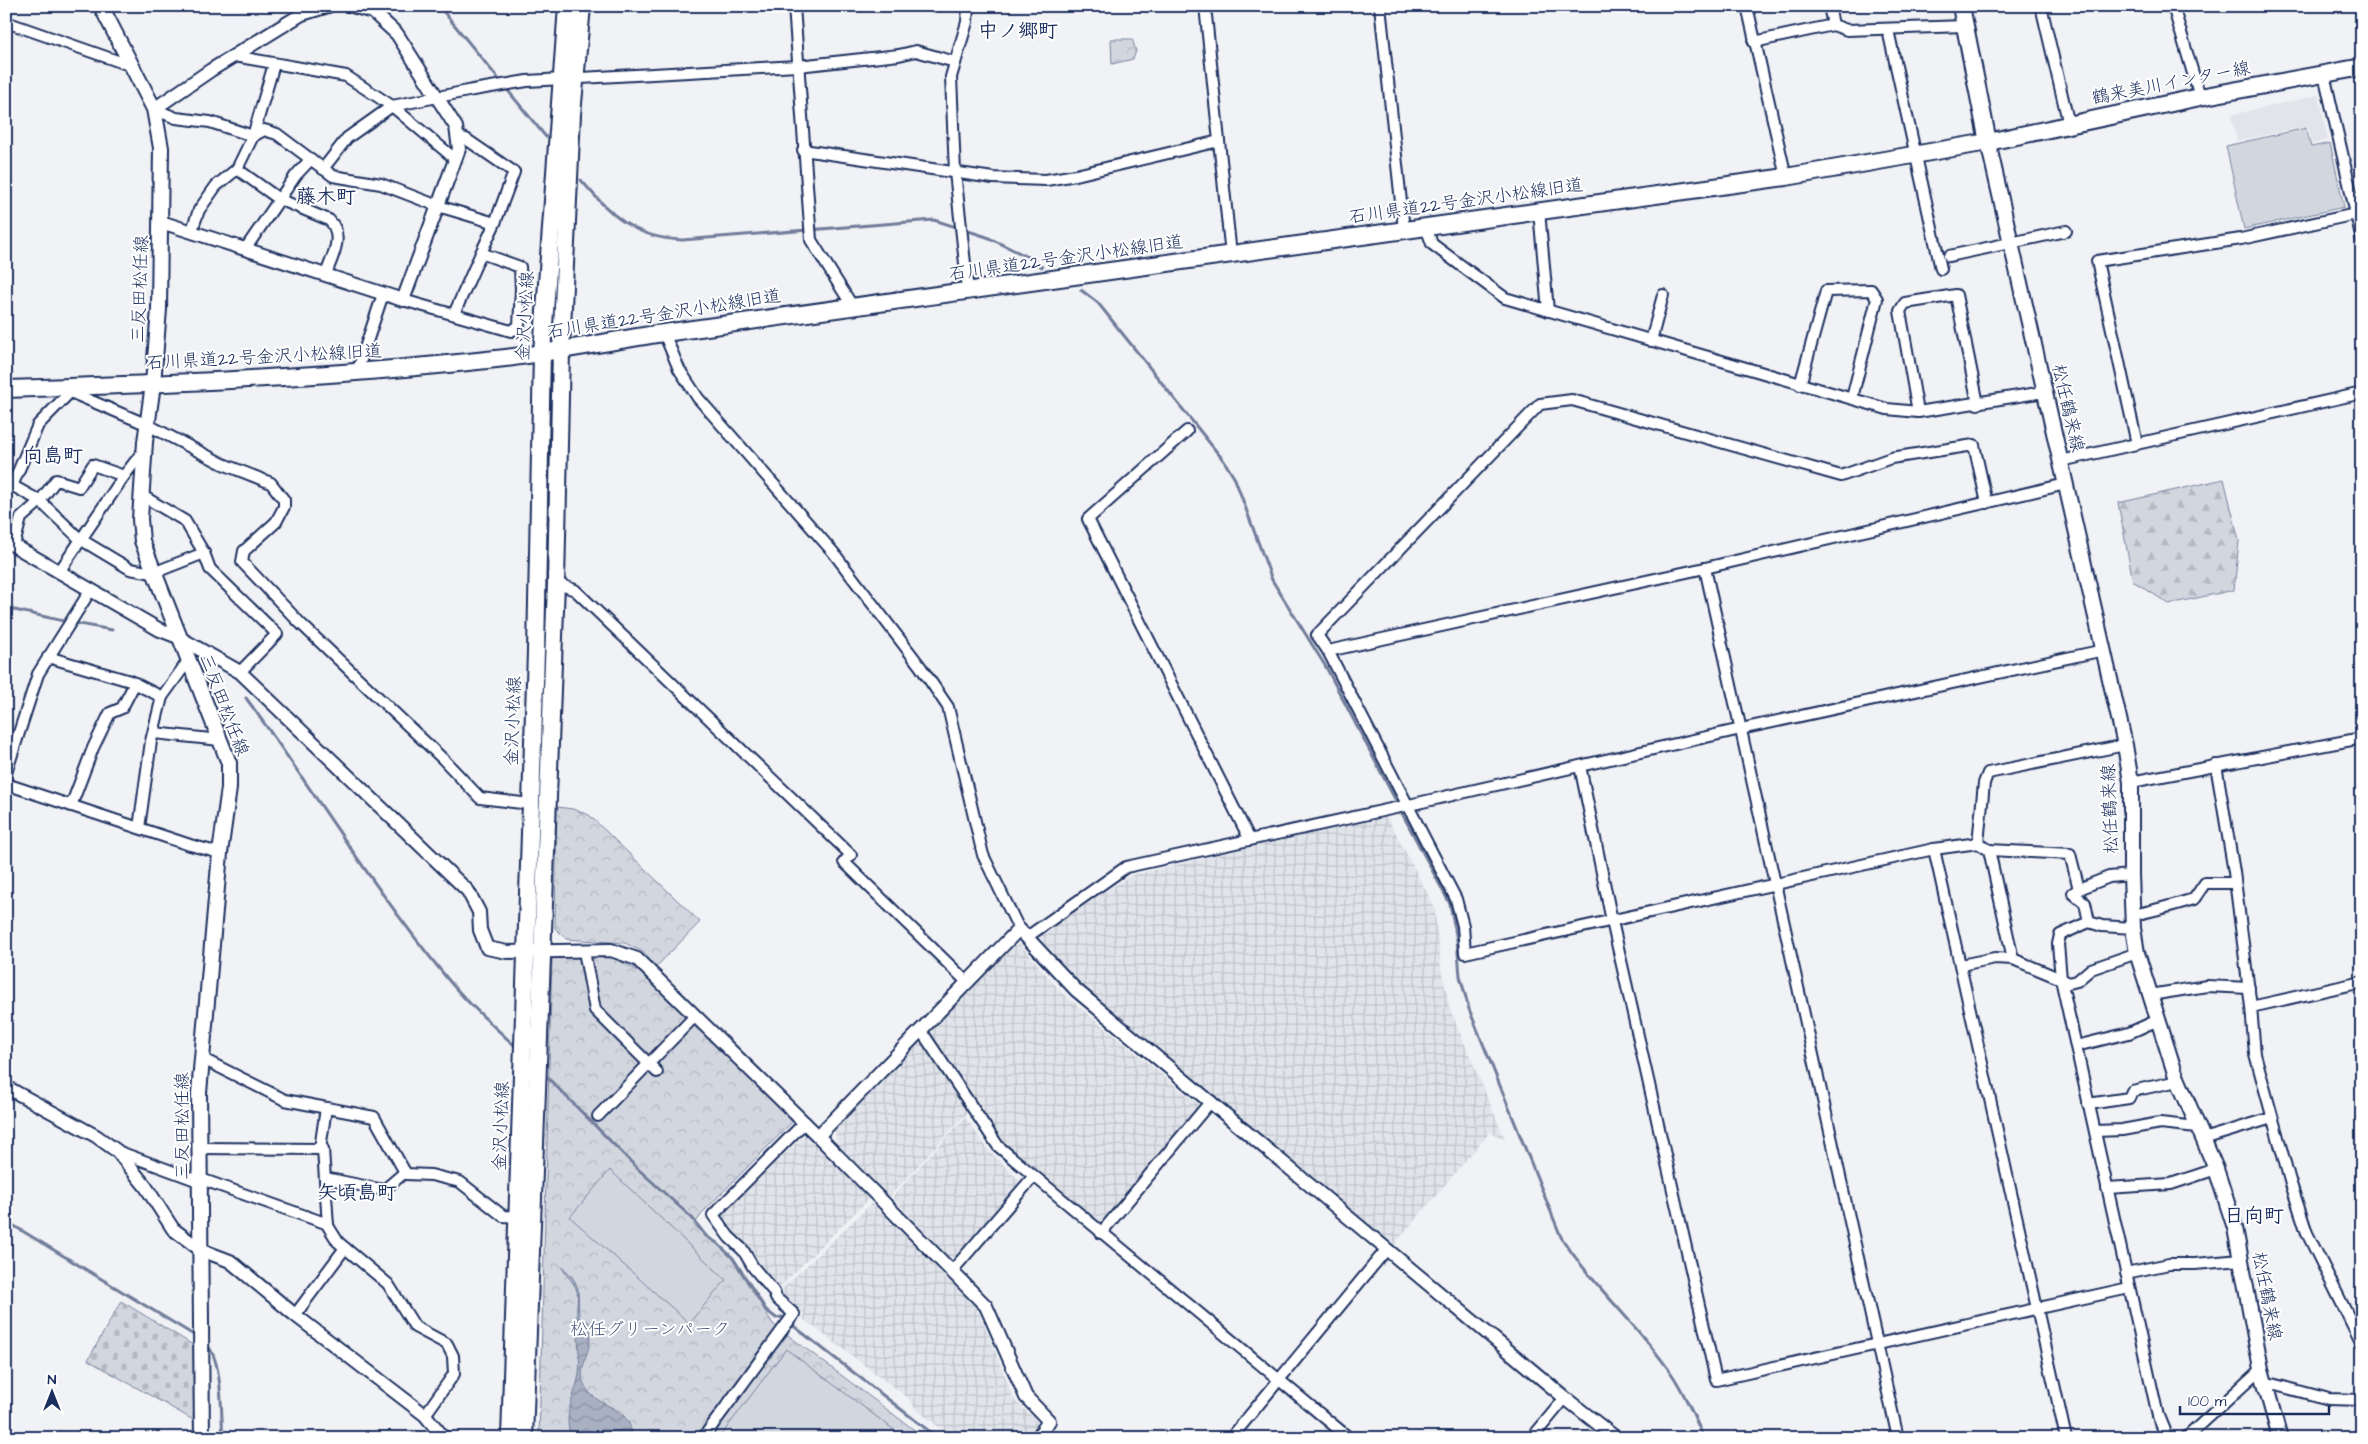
<svg xmlns="http://www.w3.org/2000/svg" width="2368" height="1444" font-family="'Architects Daughter','Klee One',sans-serif">
<style>
.built{fill:#e1e4ea}
.industrial{fill:url(#industrial-grid)}
.forest{fill:url(#forest-firs);stroke:#76829e}
.cemetery{fill:url(#cemetery-stones);stroke:#76829e}
.park{fill:url(#park-crowns);stroke:#76829e}
.pitch{fill:#d2d6df;stroke:#76829e}
.water{fill:url(#water-waves);stroke:#707c9a}
.lines{fill:none;stroke-linecap:round;stroke-linejoin:round}
.stream{stroke:#707c9a;stroke-width:3}
.minor-casing{stroke:#1b2f5e;stroke-width:14}
.tertiary-casing{stroke:#1b2f5e;stroke-width:16}
.secondary-casing{stroke:#1b2f5e;stroke-width:18}
.primary-casing{stroke:#1b2f5e;stroke-width:20}
.minor{stroke:#fff;stroke-width:10}
.tertiary{stroke:#fff;stroke-width:12}
.secondary{stroke:#fff;stroke-width:14}
.primary{stroke:#fff;stroke-width:16}
.labels{text-anchor:middle;dominant-baseline:central;stroke-width:4;stroke-linejoin:round;paint-order:stroke}
.street-label{font-size:18px;fill:#1b2f5e;stroke:#fff}
.park-label{font-size:18px;fill:#49597e;stroke:#fff}
.quarter-label{font-size:20px;font-weight:bold;fill:#1b2f5e;stroke:#fff}
</style>
<defs>
<pattern id="industrial-grid" width="8" height="8" patternUnits="userSpaceOnUse" patternTransform="scale(1.25)"><rect width="8" height="8" fill="#e1e4ea"/><path d="M0 4h8M4 0v8" fill="none" stroke="#c0c4cb"/></pattern>
<pattern id="forest-firs" width="22" height="20" patternUnits="userSpaceOnUse" patternTransform="scale(1.25)"><rect width="22" height="20" fill="#d2d6df"/><path d="M5 1l3.5 6h-7zM16 11l3.5 6h-7z" fill="#b4b8c2"/></pattern>
<pattern id="cemetery-stones" width="16" height="16" patternUnits="userSpaceOnUse" patternTransform="scale(1.25)"><rect width="16" height="16" fill="#d2d6df"/><path d="M2 7V4a2 2 0 0 1 4 0v3zM10 15v-3a2 2 0 0 1 4 0v3z" fill="#b4b8c2"/></pattern>
<pattern id="park-crowns" width="20" height="18" patternUnits="userSpaceOnUse" patternTransform="scale(1.25)"><rect width="20" height="18" fill="#d2d6df"/><path d="M2 6a3 3 0 1 1 6 0M12 15a3 3 0 1 1 6 0" fill="none" stroke="#b4b8c2"/></pattern>
<pattern id="water-waves" width="16" height="10" patternUnits="userSpaceOnUse" patternTransform="scale(1.25)"><rect width="16" height="10" fill="#a8b0c2"/><path d="M0 5q4-4 8 0t8 0" fill="none" stroke="#8890a1"/></pattern>
</defs>
<rect width="100%" height="100%" fill="#f1f2f5"/>
<filter id="ink" filterUnits="userSpaceOnUse"><feTurbulence type="fractalNoise" baseFrequency=".02" numOctaves="2"/><feDisplacementMap in="SourceGraphic" scale="10" xChannelSelector="R" yChannelSelector="G"/><feConvolveMatrix kernelMatrix="1 2 1 2 8 2 1 2 1" color-interpolation-filters="sRGB"/></filter>
<g filter="url(#ink)">
<path class="built" d="M 2319,95 L 2328,140 L 2312,144 L 2308,126 L 2237,141 L 2231,115 Z"/>
<g class="industrial">
<path d="M 1386,815 L 1434,906 L 1442,973 L 1450,1009 L 1505,1139 L 1490,1132 L 1393,1246 L 1070,977 L 1038,936 L 1129,876 Z"/>
<path d="M 1020,944 L 1061,992 L 1199,1105 L 1104,1225 L 1098,1225 L 1001,1141 L 929,1032 L 1011,947 Z"/>
<path d="M 920,1042 L 968,1112 L 889,1197 L 837,1143 L 835,1130 Z"/>
<path d="M 965,1117 L 990,1152 L 1021,1182 L 955,1264 L 892,1197 Z"/>
<path d="M 806,1134 L 869,1199 L 779,1288 L 752,1253 L 721,1222 L 722,1212 Z"/>
<path d="M 872,1203 L 978,1309 L 1015,1401 L 1035,1419 L 1038,1427 L 1030,1438 L 953,1438 L 917,1410 L 908,1398 L 803,1319 L 804,1315 L 780,1291 Z"/>
</g>
<path class="forest" d="M 2224,479 L 2239,541 L 2234,590 L 2169,604 L 2133,581 L 2118,503 Z"/>
<path class="cemetery" d="M 121,1301 L 193,1345 L 195,1421 L 88,1360 Z"/>
<g class="park">
<path d="M 1111,39 L 1132,39 L 1136,51 L 1133,59 L 1112,64 Z"/>
<path d="M 557,807 L 573,809 L 589,815 L 700,922 L 656,967 L 643,952 L 625,943 L 566,939 L 555,928 Z"/>
<path d="M 552,957 L 613,957 L 641,973 L 794,1120 L 704,1211 L 694,1225 L 729,1254 L 773,1324 L 925,1438 L 539,1438 Z"/>
</g>
<g class="pitch">
<path d="M 2306,128 L 2311,147 L 2330,143 L 2344,207 L 2244,229 L 2226,146 Z"/>
<path d="M 610,1170 L 726,1280 L 689,1323 L 570,1217 Z"/>
<path d="M 786,1349 L 905,1438 L 719,1438 Z"/>
</g>
<path class="water" d="M 562,1267 C 586,1286 575,1297 580,1321 L 588,1321 C 597,1347 576,1366 584,1384 C 596,1411 631,1402 632,1438 L 572,1438 C 561,1416 576,1395 579,1374 C 581,1357 576,1339 579,1323 C 574,1312 579,1302 577,1291 C 574,1281 565,1275 562,1267 Z"/>
<g class="lines">
<g class="stream">
<path d="M 439,6 L 501,82"/>
<path d="M 505,87 L 546,137"/>
<path d="M 581,180 C 611,215 633,238 682,240 L 934,220 L 987,237 L 1028,257 L 1042,267"/>
<path d="M 1081,290 L 1098,303 L 1224,461 L 1235,479 L 1272,580 L 1326,667 L 1395,799"/>
<path d="M 6,608 L 68,622"/>
<path d="M 74,623 L 112,630"/>
<path d="M 246,698 C 312,788 371,885 442,972 C 463,999 489,1022 514,1045"/>
<path d="M 1402,813 L 1450,904 L 1457,940 L 1460,976 L 1469,1009 L 1561,1237 C 1593,1286 1638,1325 1671,1373 C 1685,1393 1694,1417 1704,1438"/>
<path d="M 547,1077 L 638,1169 L 692,1218 L 706,1236 L 717,1243 L 733,1258 L 766,1310 L 776,1318 L 782,1317 L 938,1438"/>
<path d="M 6,1221 L 197,1337"/>
<path d="M 206,1344 C 223,1359 221,1415 223,1438"/>
</g>
<g class="minor-casing">
<g id="minor">
<path d="M 794,6 L 811,240 L 853,307"/>
<path d="M 1205,6 L 1219,141"/>
<path d="M 1380,6 L 1404,230"/>
<path d="M 1747,6 L 1786,177"/>
<path d="M 1829,6 L 1833,25 L 1847,30 L 1965,26"/>
<path d="M 2041,6 L 2069,125"/>
<path d="M 2173,6 L 2200,97"/>
<path d="M 6,22 L 132,66"/>
<path d="M 1888,30 L 1941,269"/>
<path d="M 1754,42 L 1833,25"/>
<path d="M 234,56 L 346,76 L 392,106 L 455,159"/>
<path d="M 2324,74 L 2356,214"/>
<path d="M 154,109 L 176,118 L 210,122 L 253,136 L 264,130 L 277,134 L 333,176 L 381,184 L 438,206 L 495,223"/>
<path d="M 459,137 L 466,139 L 514,172 L 495,223 L 481,253"/>
<path d="M 803,150 L 993,178 L 1046,180 L 1076,175 L 1219,141 L 1231,255"/>
<path d="M 237,169 L 279,199 L 329,220 C 345,235 332,257 326,274"/>
<path d="M 323,169 L 347,138 L 392,106 L 473,90 L 527,81 L 798,66 L 899,55 L 916,51 L 955,62"/>
<path d="M 1539,211 L 1548,311"/>
<path d="M 1426,227 L 1432,244 L 1505,298 L 1887,409 L 1918,412 L 2044,392"/>
<path d="M 192,230 L 199,210 L 216,186 L 237,169 L 253,136 L 274,64"/>
<path d="M 246,248 L 296,175 L 311,159"/>
<path d="M 1949,256 L 2066,231"/>
<path d="M 968,291 L 955,172 L 951,77 L 967,22 L 968,6"/>
<path d="M 403,300 L 511,331 L 519,326 L 521,289 L 520,267 L 481,253 L 454,314"/>
<path d="M 664,333 L 679,369 L 698,398 L 833,552 L 920,666 L 948,707 L 983,855 L 1019,929"/>
<path d="M 1651,341 L 1663,295"/>
<path d="M 357,372 L 383,294"/>
<path d="M 1800,385 L 1826,291 L 1871,290 L 1877,299 L 1852,398"/>
<path d="M 70,392 L 148,425 L 223,464 L 271,483 L 284,500 L 284,507 L 276,522 L 244,551 L 242,562 L 299,622 L 443,759 L 480,798 L 530,804"/>
<path d="M 1918,412 L 1900,311 L 1905,303 L 1956,295 L 1978,404"/>
<path d="M 1187,431 L 1088,519 L 1250,840"/>
<path d="M 2137,444 L 2097,261 L 2241,239 L 2356,214 L 2362,240"/>
<path d="M 2061,461 L 2362,393"/>
<path d="M 6,482 L 40,501 L 80,539 L 130,569 L 153,573 L 204,553 L 185,521 L 141,495"/>
<path d="M 2066,484 L 1705,568 L 1328,651 L 1456,899 L 1463,926 L 1465,953 L 1934,849 L 1978,843 L 1989,850 L 2013,959 L 2061,979 L 2158,1416 L 2167,1438"/>
<path d="M 12,486 L 38,425 L 73,389"/>
<path d="M 14,545 L 21,518 L 40,501 L 56,480 L 79,487 L 93,465 L 124,476 L 144,450"/>
<path d="M 204,553 L 210,569 L 277,634 L 240,672"/>
<path d="M 1705,568 L 1898,1438"/>
<path d="M 59,572 L 124,476"/>
<path d="M 556,583 L 575,590 L 851,855 L 844,862 L 967,982"/>
<path d="M 1328,651 L 1317,635 L 1540,404 L 1572,400 L 1841,476 L 1891,458 L 1974,445 L 1987,503"/>
<path d="M 48,657 L 130,681 L 162,697 L 188,661"/>
<path d="M 154,733 L 220,740"/>
<path d="M 2216,765 L 2234,872 L 2251,1007 L 2255,1054 L 2290,1181 L 2307,1233 L 2362,1344"/>
<path d="M 1580,766 L 1612,921 L 1716,1380 L 2129,1288"/>
<path d="M 6,773 L 38,674 L 90,591"/>
<path d="M 2131,782 L 2362,738"/>
<path d="M 6,784 L 190,845 L 220,853"/>
<path d="M 71,806 L 93,748 L 110,713 L 122,708 L 135,683"/>
<path d="M 139,828 L 151,741 L 162,697"/>
<path d="M 1978,843 L 1984,783 L 1988,773 L 2125,745"/>
<path d="M 1934,849 L 2066,1438"/>
<path d="M 1989,850 L 2070,854 L 2079,889 L 2073,893 L 2085,903 L 2089,922 L 2102,926 L 2133,928"/>
<path d="M 2079,889 L 2109,877 L 2131,875"/>
<path d="M 2132,915 C 2154,911 2174,905 2194,899 L 2205,883 L 2235,883"/>
<path d="M 2089,922 L 2060,935 L 2058,944 L 2061,979 L 2069,983 L 2077,981 L 2091,969 L 2137,953"/>
<path d="M 1027,937 L 1126,867 L 1409,805 L 1741,729 L 2104,650"/>
<path d="M 584,951 L 595,1010 L 657,1072"/>
<path d="M 1961,965 L 1995,958 L 2013,959"/>
<path d="M 2150,995 L 2207,986 L 2249,988"/>
<path d="M 2251,1007 L 2362,982"/>
<path d="M 922,1032 L 998,1146 L 1349,1438"/>
<path d="M 2076,1046 L 2129,1033 L 2158,1020"/>
<path d="M 201,1058 L 285,1100 L 374,1117 L 406,1174 L 431,1175 L 460,1182 L 503,1216 L 518,1217"/>
<path d="M 2088,1104 L 2129,1098 L 2132,1091 L 2178,1081"/>
<path d="M 598,1116 L 695,1016"/>
<path d="M 2095,1131 L 2122,1130 L 2160,1123 L 2197,1127"/>
<path d="M 2203,1139 L 2272,1118"/>
<path d="M 200,1148 L 323,1149 L 328,1226 L 338,1242 L 388,1284 L 415,1327 L 447,1344 L 453,1356 L 454,1374 L 425,1415"/>
<path d="M 320,1149 L 326,1108"/>
<path d="M 117,1151 L 201,1182"/>
<path d="M 325,1178 L 384,1190 L 405,1172"/>
<path d="M 201,1179 L 328,1224"/>
<path d="M 2107,1188 L 2171,1184 L 2216,1169"/>
<path d="M 1101,1233 L 1211,1101"/>
<path d="M 952,1271 L 1033,1177"/>
<path d="M 2126,1273 L 2169,1264 L 2195,1264 L 2241,1260"/>
<path d="M 295,1315 L 345,1248"/>
<path d="M 2264,1382 L 2329,1399 L 2362,1400"/>
<path d="M 703,1438 L 794,1314 L 776,1298 L 774,1292 L 753,1267 L 743,1250 L 729,1237 L 713,1215 L 805,1122"/>
<path d="M 1231,1438 L 1386,1250"/>
<path d="M 1532,1438 L 1565,1398"/>
<path d="M 2186,1438 L 2261,1369"/>
</g>
</g>
<g class="tertiary-casing">
<g id="tertiary">
<path d="M 154,109 L 211,70 L 302,14 L 328,6"/>
<path d="M 161,222 L 403,300 L 459,149 L 456,127 L 397,34 L 373,12 L 352,6"/>
<path d="M 6,541 L 160,630 L 178,637 L 240,672 L 468,891 L 479,912 L 480,930 L 487,948 L 507,952 L 611,950 L 637,959 L 818,1136 L 1019,929 L 1076,990 L 1565,1398 L 1616,1438"/>
<path d="M 6,1087 L 96,1136 L 117,1151 L 146,1187 L 173,1229 L 201,1250 L 230,1261 L 295,1315 L 425,1415 L 444,1438"/>
<path d="M 818,1136 L 986,1306 L 1026,1397 L 1049,1421 L 1037,1438"/>
</g>
</g>
<g class="secondary-casing">
<g id="secondary">
<path d="M 101,6 L 154,109 L 161,148 L 159,309 L 153,384 L 145,442 L 140,519 L 142,541 L 229,763 L 229,788 L 220,853 L 199,1093 L 202,1438"/>
<path d="M 1988,142 L 2125,745 L 2131,782 L 2131,875 L 2133,928 L 2137,953 L 2175,1073 L 2216,1169 L 2235,1228 L 2261,1369 L 2280,1438"/>
</g>
</g>
<g class="primary-casing">
<g id="primary">
<path d="M 1961,6 L 1988,142"/>
<path d="M 6,389 C 170,384 334,377 496,359 C 553,353 608,341 664,333 L 1786,177 L 1988,142 L 2200,97 L 2362,67"/>
<path d="M 510,1438 L 536,652 L 542,353 L 567,6"/>
<path d="M 524,1438 L 556,583 L 561,350 L 572,114 L 582,6"/>
</g>
</g>
<use href="#minor" class="minor"/>
<use href="#tertiary" class="tertiary"/>
<use href="#secondary" class="secondary"/>
<use href="#primary" class="primary"/>
</g>
</g>
<g class="labels">
<g class="street-label">
<text transform="translate(2171 83) rotate(-11)">鶴来美川インター線</text>
<text transform="translate(1466 201) rotate(-8)">石川県道22号金沢小松線旧道</text>
<text transform="translate(1066 258) rotate(-8)">石川県道22号金沢小松線旧道</text>
<text transform="translate(140 289) rotate(-88)">三反田松任線</text>
<text transform="translate(664 314) rotate(-9)">石川県道22号金沢小松線旧道</text>
<text transform="translate(525 316) rotate(-87)">金沢小松線</text>
<text transform="translate(264 357) rotate(-3)">石川県道22号金沢小松線旧道</text>
<text transform="translate(2068 408) rotate(77)">松任鶴来線</text>
<text transform="translate(224 705) rotate(69)">三反田松任線</text>
<text transform="translate(513 721) rotate(-88)">金沢小松線</text>
<text transform="translate(2110 809) rotate(-92)">松任鶴来線</text>
<text transform="translate(182 1126) rotate(-90)">三反田松任線</text>
<text transform="translate(501 1126) rotate(-88)">金沢小松線</text>
<text transform="translate(2267 1296) rotate(79)">松任鶴来線</text>
</g>
<g class="park-label">
<text x="650" y="1329">松任グリーンパーク</text>
</g>
<g class="quarter-label">
<text x="1018" y="31">中ノ郷町</text>
<text x="326" y="197">藤木町</text>
<text x="53" y="456">向島町</text>
<text x="357" y="1193">矢頃島町</text>
<text x="2254" y="1216">日向町</text>
</g>
</g>
<rect width="2368" height="1444" fill="none" stroke="#fff" stroke-width="25"/>
<rect x="12" y="12" width="2343" height="1419" fill="none" stroke="#1b2f5e" stroke-width="2" filter="url(#ink)"/>
<g transform="translate(52 1392)" stroke="#ffffff" stroke-width="4" paint-order="stroke">
<path d="M0-4L9 19L0 12L-9 19Z" fill="#1b2f5e"/>
<text y="-8" font-size="14" font-weight="bold" text-anchor="middle" fill="#1b2f5e">N</text>
</g>
<path d="M2180 1406v8h149v-8" fill="none" stroke="#1b2f5e" stroke-width="2.5"/>
<text x="2188" y="1406" font-size="15" fill="#1b2f5e" stroke="#ffffff" stroke-width="4" paint-order="stroke">100 m</text>
</svg>
